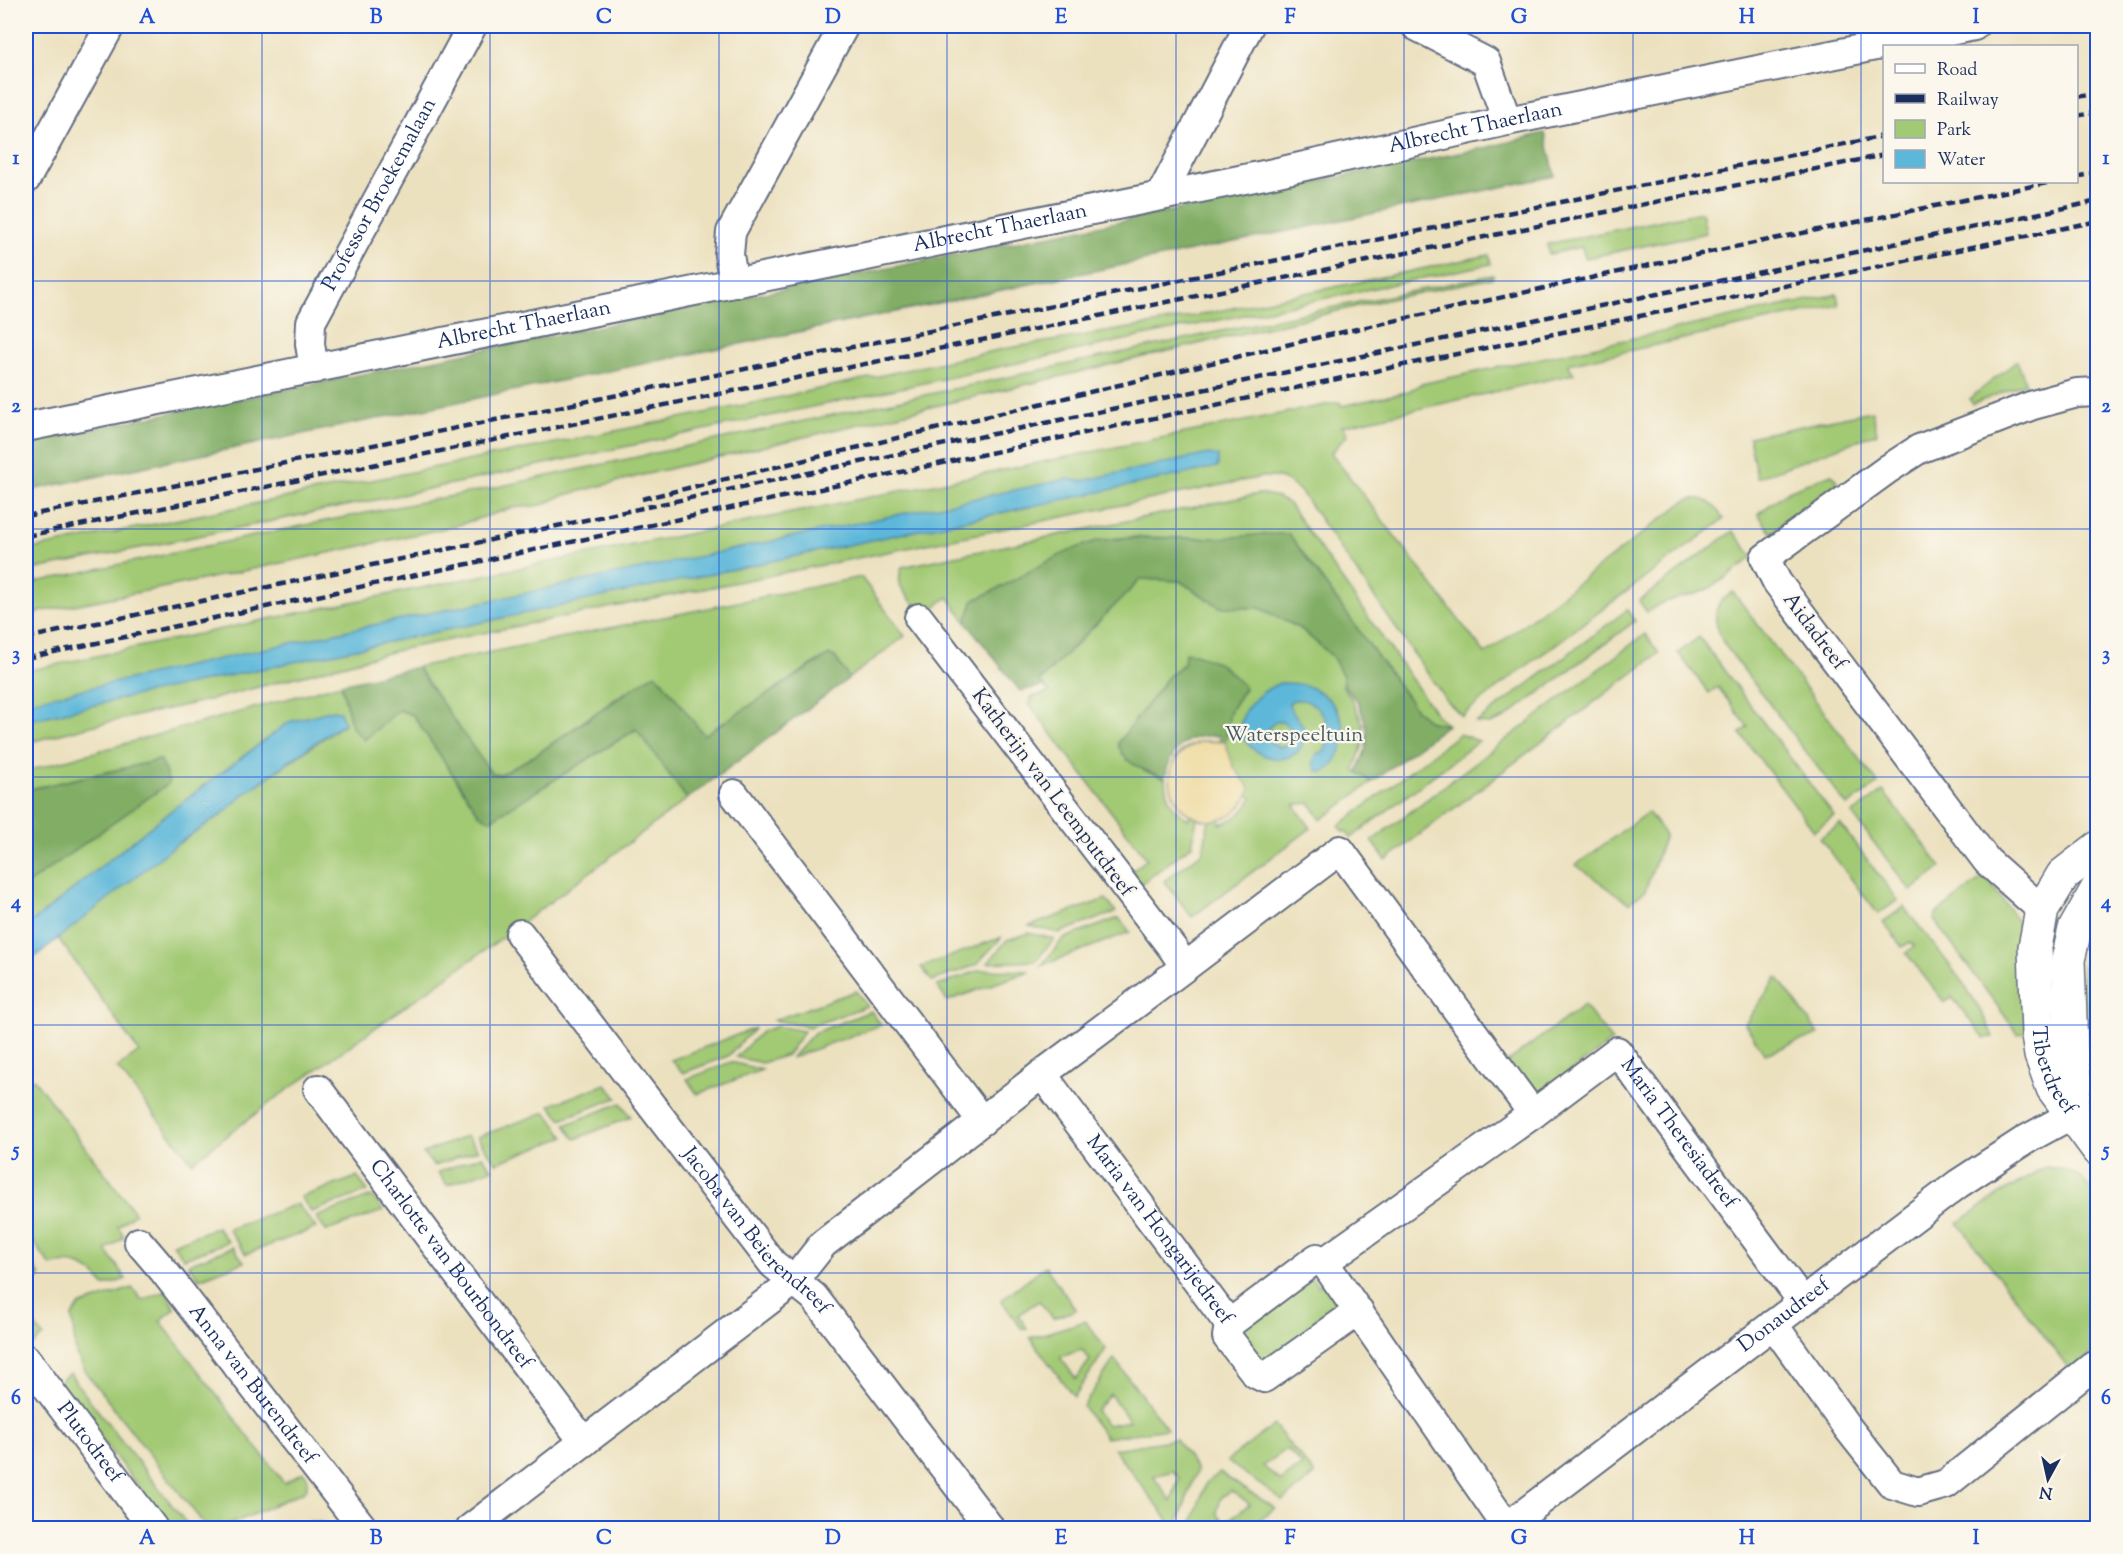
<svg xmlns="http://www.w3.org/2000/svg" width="2123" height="1554" font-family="'Sorts Mill Goudy',serif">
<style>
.green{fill:#a2c973;stroke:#5e7c68;stroke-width:1.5;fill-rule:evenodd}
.forest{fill:#81ad65;stroke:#4e6e62;stroke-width:1.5}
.sand{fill:#eeda9e;stroke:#84847e;stroke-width:1.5}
.water{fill:#5cb7d9;stroke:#3c739c;stroke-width:1.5;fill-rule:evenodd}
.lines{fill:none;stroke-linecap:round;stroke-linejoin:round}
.minor-casing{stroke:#646d80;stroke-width:32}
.tertiary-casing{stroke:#646d80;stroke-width:36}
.minor{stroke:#fff;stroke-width:28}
.tertiary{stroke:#fff;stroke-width:33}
.rail{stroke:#1b2f5e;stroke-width:4.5;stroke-dasharray:9 4.5;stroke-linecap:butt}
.grid{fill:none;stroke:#1d4ed8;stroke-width:1.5;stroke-opacity:0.55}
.labels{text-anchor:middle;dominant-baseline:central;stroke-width:4.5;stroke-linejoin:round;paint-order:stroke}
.street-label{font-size:21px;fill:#1b2f5e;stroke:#fbf7ec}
.park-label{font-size:21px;fill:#445d64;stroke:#fbf7ec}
.neatline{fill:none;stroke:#1d4ed8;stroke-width:2}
.grid-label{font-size:20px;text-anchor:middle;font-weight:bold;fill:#1d4ed8}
</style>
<rect width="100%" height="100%" fill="#fbf7ec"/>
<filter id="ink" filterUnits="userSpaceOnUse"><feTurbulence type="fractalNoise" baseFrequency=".0167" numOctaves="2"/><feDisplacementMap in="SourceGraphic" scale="12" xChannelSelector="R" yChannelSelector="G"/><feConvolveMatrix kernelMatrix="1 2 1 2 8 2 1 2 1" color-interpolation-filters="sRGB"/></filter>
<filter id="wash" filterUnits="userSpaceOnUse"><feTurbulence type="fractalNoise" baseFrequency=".008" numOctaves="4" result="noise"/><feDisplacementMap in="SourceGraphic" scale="24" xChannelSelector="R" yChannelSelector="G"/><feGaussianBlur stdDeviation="1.35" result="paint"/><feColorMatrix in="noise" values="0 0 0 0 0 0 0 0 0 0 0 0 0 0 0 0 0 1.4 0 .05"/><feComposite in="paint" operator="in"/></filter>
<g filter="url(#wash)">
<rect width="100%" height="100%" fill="#ece1bf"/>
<g class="green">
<path d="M 1702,212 L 1706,233 L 1585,258 L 1582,247 L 1549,254 L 1547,244 Z"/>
<path d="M 1489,255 L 1491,264 L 1162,332 L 405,494 L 26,571 L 26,550 L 739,406 L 1003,349 L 1160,323 Z"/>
<path d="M 1493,275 L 1493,278 L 1371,303 L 643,475 L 561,496 L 542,505 L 512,508 L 455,526 L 192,582 L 43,611 L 26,616 L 26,584 L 325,521 L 488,489 L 1310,312 Z"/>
<path d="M 1837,294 L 1839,305 L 1568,364 L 1574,374 L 1342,426 L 1348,434 L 1331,453 L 1485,654 L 1685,501 C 1704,494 1713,503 1724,519 L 1506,681 L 1462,716 L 1446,700 L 1301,492 C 1287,480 1280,476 1262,477 L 403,649 L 209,700 L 95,725 L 26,743 L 26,671 L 273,618 L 1294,411 L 1340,402 L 1341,406 L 1407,392 L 1421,384 Z"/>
<path d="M 2017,361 L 2026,383 L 1973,404 L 1969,399 Z"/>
<path d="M 1872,411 L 1877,433 L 1757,478 L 1749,437 Z"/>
<path d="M 1832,474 L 1838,482 L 1771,533 L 1758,514 L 1788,491 Z"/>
<path d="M 1258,494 C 1271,494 1278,497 1289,504 L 1436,714 L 1447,725 L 1431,722 L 1417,711 L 1289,534 C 1269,534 1250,537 1230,538 C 1189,541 1137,532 1098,541 C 1057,552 1014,583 974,600 L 966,622 L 948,597 L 933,608 L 926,609 L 924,605 L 918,609 C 906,593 894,587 902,567 Z"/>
<path d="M 1733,531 L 1753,557 C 1738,568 1722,583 1705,590 C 1684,600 1667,597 1647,612 L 1639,601 Z"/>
<path d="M 861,577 L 905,636 L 849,678 L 835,657 L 819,660 L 704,736 L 657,675 L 621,695 L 534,756 L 500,775 L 491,774 L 417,667 Z"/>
<path d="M 1141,579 L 1180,581 L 1220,607 L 1260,608 L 1301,629 L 1332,656 L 1343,676 L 1343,687 L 1351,698 L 1363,724 L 1362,747 L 1354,770 L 1372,782 L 1321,820 L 1310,803 L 1294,805 L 1311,828 L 1192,917 L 1164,881 L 1203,852 L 1209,819 L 1197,818 L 1192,845 L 1138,886 L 1131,872 L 1147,859 L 1029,704 L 1032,697 L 1050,692 L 1039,682 ZM 1184,663 L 1245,688 L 1230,711 L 1225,742 C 1213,741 1204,740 1192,745 C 1161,758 1166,798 1190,815 L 1188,819 C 1172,810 1165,796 1165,778 L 1144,771 L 1118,743 L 1168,677 ZM 1247,795 L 1252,797 C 1246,811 1235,820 1220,824 L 1220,819 L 1237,810 Z"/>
<path d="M 1733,592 L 1878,783 L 1847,806 L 1724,644 C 1717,631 1711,614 1721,601 C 1724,598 1730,595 1733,592 Z"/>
<path d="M 1627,610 L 1635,621 L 1505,718 L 1490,724 L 1476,723 Z"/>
<path d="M 1645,634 L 1659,653 L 1386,860 L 1372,841 Z"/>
<path d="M 1699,637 L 1834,816 L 1814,831 L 1740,733 L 1748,727 L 1718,687 L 1709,693 L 1678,653 Z"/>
<path d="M 341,684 L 352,727 L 364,739 L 399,710 L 413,715 L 480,815 L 490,820 L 637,729 L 687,799 L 509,933 L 279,1096 L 192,1162 L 117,1068 L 139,1052 L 58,938 L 177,844 L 221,815 L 243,795 L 344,724 L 289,722 L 164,816 L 36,919 L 26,924 L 26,885 L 169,783 L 160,760 L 26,790 L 26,771 Z"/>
<path d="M 1459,734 L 1479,741 L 1351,838 L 1346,831 L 1344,832 L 1339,826 Z"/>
<path d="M 1883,791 L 1942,867 L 1911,891 L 1852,814 Z"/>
<path d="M 1648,812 L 1665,835 L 1645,891 L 1629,903 L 1576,865 Z"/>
<path d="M 1840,824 L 1898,900 L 1878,914 L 1820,838 Z"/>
<path d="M 1985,876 L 2015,917 L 2021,930 L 2029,1032 L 2018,1034 L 1934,920 L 1936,914 Z"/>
<path d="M 1106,899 L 1116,912 L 1059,933 L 1029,926 Z"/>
<path d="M 1904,907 C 1935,948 1974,989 1993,1037 L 1984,1038 L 1952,997 L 1944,1002 L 1906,953 L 1914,946 L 1910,942 L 1902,947 L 1883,922 Z"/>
<path d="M 1119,918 L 1130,932 L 1041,966 L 1063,939 Z"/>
<path d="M 1029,933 L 1054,939 L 1036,961 L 988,963 L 1007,940 Z"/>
<path d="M 1002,937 L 976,965 L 932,981 L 921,967 Z"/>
<path d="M 2086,944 L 2097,948 L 2097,1024 L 2082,1026 L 2078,1008 Z"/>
<path d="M 980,970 L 1030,971 L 947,1001 L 937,986 Z"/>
<path d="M 1777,977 L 1819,1034 L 1765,1054 L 1745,1024 Z"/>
<path d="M 856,991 L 867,1006 L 809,1027 L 774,1020 Z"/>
<path d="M 1584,1005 L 1612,1041 L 1534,1099 L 1506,1063 Z"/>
<path d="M 871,1011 L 881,1025 L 791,1058 L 814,1033 Z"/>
<path d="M 777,1026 L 804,1031 L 787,1055 L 762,1063 L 736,1057 L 761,1032 Z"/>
<path d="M 755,1028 L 728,1056 L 683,1073 L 671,1060 Z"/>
<path d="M 731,1062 L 762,1070 L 697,1094 L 687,1079 Z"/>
<path d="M 33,1078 L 135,1213 L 118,1227 L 123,1234 L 123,1238 L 106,1250 L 126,1279 L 104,1286 C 93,1268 72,1258 51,1266 L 26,1232 L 26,1084 Z"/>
<path d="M 606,1084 L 617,1098 L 561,1119 L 550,1105 Z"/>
<path d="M 621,1103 L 631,1117 L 575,1139 L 565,1125 Z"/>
<path d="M 546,1112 L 565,1137 L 496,1163 L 477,1137 Z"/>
<path d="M 467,1136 L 478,1150 L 434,1166 L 423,1153 Z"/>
<path d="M 482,1156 L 492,1169 L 447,1185 L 438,1172 Z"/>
<path d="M 2046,1167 C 2077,1170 2079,1174 2097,1198 L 2097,1349 L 2070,1370 L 1958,1223 L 2000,1194 Z"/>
<path d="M 357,1177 L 368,1191 L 311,1212 L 301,1197 Z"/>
<path d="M 372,1196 L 383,1211 L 326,1231 L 316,1217 Z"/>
<path d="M 297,1204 L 316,1228 L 246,1254 L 228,1229 Z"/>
<path d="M 217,1227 L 228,1242 L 184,1258 L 173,1244 Z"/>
<path d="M 233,1247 L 244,1262 L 199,1279 L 188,1264 Z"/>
<path d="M 26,1256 L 40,1275 C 22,1304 21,1309 43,1336 L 32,1346 L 26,1338 Z"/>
<path d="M 1045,1266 L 1076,1310 L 1053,1318 L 1039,1301 L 1018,1315 L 1027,1328 L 1022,1329 L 1001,1300 Z"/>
<path d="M 1309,1274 L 1318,1286 L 1323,1283 L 1341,1307 L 1263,1366 L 1236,1329 Z"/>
<path d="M 132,1288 L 142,1300 L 166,1291 L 175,1309 L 160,1321 L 284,1483 L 303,1472 L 307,1476 L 307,1488 L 304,1491 L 223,1528 L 207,1528 L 87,1374 L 76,1354 L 72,1316 L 79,1306 Z"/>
<path d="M 1085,1321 L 1106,1349 L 1074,1397 L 1030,1338 ZM 1082,1350 L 1090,1360 L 1076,1379 L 1060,1357 Z"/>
<path d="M 1114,1359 L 1167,1429 L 1106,1438 L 1083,1407 ZM 1110,1394 L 1129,1420 L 1129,1421 L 1107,1425 L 1096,1411 Z"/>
<path d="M 70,1373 L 77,1384 L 190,1528 L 170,1528 L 58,1382 Z"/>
<path d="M 1274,1425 L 1315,1475 L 1283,1501 L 1227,1461 ZM 1287,1449 L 1302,1465 L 1281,1481 L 1263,1466 Z"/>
<path d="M 1176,1439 L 1197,1470 L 1176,1528 L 1174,1528 L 1114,1449 ZM 1173,1471 L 1179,1478 L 1171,1501 L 1153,1476 Z"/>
<path d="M 1220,1473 L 1275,1508 L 1248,1528 L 1190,1528 L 1206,1483 ZM 1231,1491 L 1250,1504 L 1224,1523 L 1217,1513 L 1221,1497 Z"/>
<path d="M 312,1521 L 327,1524 L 331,1528 L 296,1528 Z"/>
</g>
<g class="forest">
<path d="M 1545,133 L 1555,176 L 26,491 L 26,442 L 1489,147 Z"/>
<path d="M 1263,534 L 1289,534 L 1417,711 L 1431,722 L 1447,725 L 1372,782 L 1357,772 L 1366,749 L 1367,730 L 1365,721 L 1358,702 L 1344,686 L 1343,676 L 1332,656 L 1301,629 L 1260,608 L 1220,607 L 1180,581 L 1141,579 L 1039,681 L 1044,686 L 1020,691 L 966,622 L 974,600 C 1013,584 1059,550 1098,541 C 1119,537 1142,538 1162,538 C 1196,538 1229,539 1263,534 Z"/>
<path d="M 1185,652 C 1215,658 1225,665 1245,688 L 1230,711 L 1225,742 L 1219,742 L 1220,736 C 1189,733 1170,747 1165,778 C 1146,770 1123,766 1118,743 L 1168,677 L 1184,664 Z"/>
<path d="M 829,655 L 835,657 L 849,678 L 687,799 L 636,729 L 490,820 L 480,815 L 413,715 L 399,710 L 364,740 L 352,727 L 341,684 L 417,667 L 491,773 L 500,775 L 534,756 L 651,676 L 657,674 L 704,735 Z"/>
<path d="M 161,760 L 169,783 L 26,885 L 26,790 Z"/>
</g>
<path class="sand" d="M 1203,741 L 1225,742 L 1234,768 L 1251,789 C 1246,797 1243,806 1235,812 C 1185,848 1136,762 1203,741 Z"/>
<g class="water">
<path d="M 1209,454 L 1218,456 L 1218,467 L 138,695 L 26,721 L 26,702 L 340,632 L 1067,479 L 1081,481 Z"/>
<path d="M 1280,683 C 1291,683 1302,683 1312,688 C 1335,698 1351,725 1341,750 C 1337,759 1333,767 1324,772 L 1317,771 L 1313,761 L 1317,754 L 1324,752 C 1337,729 1319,693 1291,701 L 1289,704 C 1291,716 1306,721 1304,736 C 1300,783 1213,748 1250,705 C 1258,695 1268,688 1280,683 ZM 1275,722 L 1283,722 L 1291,729 L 1292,737 L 1286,746 L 1278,747 L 1269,741 L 1267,730 Z"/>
<path d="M 333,710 L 340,712 L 344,723 L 316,742 L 243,795 L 221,815 L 177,844 L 26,964 L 26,924 L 36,919 L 164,816 L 289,722 Z"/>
</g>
</g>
<g filter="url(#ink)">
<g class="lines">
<g class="minor-casing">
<g id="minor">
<path d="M 1416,26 L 1486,62 L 1507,121"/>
<path d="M 26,179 L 110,26"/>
<path d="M 1161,195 L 1249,26"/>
<path d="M 734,283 L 729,255 L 731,232 L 844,26"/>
<path id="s1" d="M 314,369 L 310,344 L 311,322 L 472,26"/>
<path id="s2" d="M 26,427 L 1269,174 L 1507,121 L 1974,26"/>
<path d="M 734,794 L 982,1121"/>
<path d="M 2042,910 L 1987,861 L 1777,582 L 1765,558 L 1888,469 L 1919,449 L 2033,405 L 2077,393 L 2098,392"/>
<path id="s3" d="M 520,934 L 773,1264 L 814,1297 L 990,1528"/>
<path d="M 1185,967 L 1340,850 L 1533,1114"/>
<path id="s4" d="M 1042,1074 L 1229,1324 L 1227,1337 L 1256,1374 L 1264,1378 L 1359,1311"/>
<path id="s5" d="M 318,1089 L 584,1442"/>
<path id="s6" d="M 139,1242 L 163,1270 L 363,1528"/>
<path d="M 1324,1262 L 1507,1527"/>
<path id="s7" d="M 1229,1324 L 1317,1258 L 1324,1262 L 1533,1114 L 1617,1051 L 1802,1301"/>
<path d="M 1773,1324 L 1847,1427 L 1892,1484 L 1918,1492 L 1946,1484 L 2092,1367 L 2098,1365"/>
<path id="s8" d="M 26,1359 L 153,1528"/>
<path d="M 471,1528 L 793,1282 L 823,1244 L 1042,1074 L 1185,967 L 1173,949 L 919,618"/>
<path id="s9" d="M 1505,1528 L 1958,1184 L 2027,1139 L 2071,1115"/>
</g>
</g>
<g class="tertiary-casing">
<g id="tertiary">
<path id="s10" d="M 2098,848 L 2063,875 L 2042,910 L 2035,947 L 2038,1035 L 2041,1055 L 2053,1088 L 2098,1149"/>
<path d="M 2071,1115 L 2075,1082 L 2071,1049 L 2068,960 L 2075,929 L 2098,888"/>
</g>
</g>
<use href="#minor" class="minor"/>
<use href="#tertiary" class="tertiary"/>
<g class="rail">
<path d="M 2076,97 L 2098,93"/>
<path d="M 2076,116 L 2098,112"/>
<path d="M 2076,177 L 2098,172"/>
<path d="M 642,499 L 1320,337 L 1710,252 L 2052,182"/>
<path d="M 26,516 L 1884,136"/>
<path d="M 26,536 L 1884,155"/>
<path d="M 26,638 L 2098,201"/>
<path d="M 26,658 L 1394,367 L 2098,221"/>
</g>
</g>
</g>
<path class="grid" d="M 262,26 L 262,1528M 490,26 L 490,1528M 719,26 L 719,1528M 947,26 L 947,1528M 1176,26 L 1176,1528M 1404,26 L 1404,1528M 1633,26 L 1633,1528M 1861,26 L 1861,1528M 26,281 L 2098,281M 26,529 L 2098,529M 26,777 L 2098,777M 26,1025 L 2098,1025M 26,1273 L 2098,1273"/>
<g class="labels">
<g class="street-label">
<text stroke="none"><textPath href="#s2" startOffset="1480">Albrecht Thaerlaan</textPath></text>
<text stroke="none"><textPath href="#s1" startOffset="192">Professor Broekemalaan</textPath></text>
<text stroke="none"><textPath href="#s2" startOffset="994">Albrecht Thaerlaan</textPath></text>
<text stroke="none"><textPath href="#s2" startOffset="508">Albrecht Thaerlaan</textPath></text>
<text transform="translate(1814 632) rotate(53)">Aidadreef</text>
<text transform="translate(1052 793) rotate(53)">Katherijn van Leemputdreef</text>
<text stroke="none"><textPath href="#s10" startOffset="249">Tiberdreef</textPath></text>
<text stroke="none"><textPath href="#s7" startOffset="582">Maria Theresiadreef</textPath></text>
<text stroke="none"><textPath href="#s3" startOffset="380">Jacoba van Beierendreef</textPath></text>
<text stroke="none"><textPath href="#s4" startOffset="195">Maria van Hongarijedreef</textPath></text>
<text stroke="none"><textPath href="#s5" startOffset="220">Charlotte van Bourbondreef</textPath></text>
<text stroke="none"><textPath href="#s9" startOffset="351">Donaudreef</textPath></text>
<text stroke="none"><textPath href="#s6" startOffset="182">Anna van Burendreef</textPath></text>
<text stroke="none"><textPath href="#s8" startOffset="105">Plutodreef</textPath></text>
</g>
<g class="park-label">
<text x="1294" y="736">Waterspeeltuin</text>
</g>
</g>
<rect width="2123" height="1554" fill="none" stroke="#fbf7ec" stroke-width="66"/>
<rect x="1883" y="45" width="195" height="138" fill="#fbf7ec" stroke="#a1a7b3" stroke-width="1.5"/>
<rect x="1895" y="64" width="30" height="9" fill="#ffffff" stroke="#a1a7b3" stroke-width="1.5"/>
<text x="1937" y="75" font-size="18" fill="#1b2f5e">Road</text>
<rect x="1895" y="94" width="30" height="9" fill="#1b2f5e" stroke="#a1a7b3" stroke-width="1.5"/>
<text x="1937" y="105" font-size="18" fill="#1b2f5e">Railway</text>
<rect x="1895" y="120" width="30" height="18" fill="#a2c973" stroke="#a1a7b3" stroke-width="1.5"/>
<text x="1937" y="135" font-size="18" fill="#1b2f5e">Park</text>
<rect x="1895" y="150" width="30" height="18" fill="#5cb7d9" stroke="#a1a7b3" stroke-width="1.5"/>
<text x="1937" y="165" font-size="18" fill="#1b2f5e">Water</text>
<g transform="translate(2048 1479) rotate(188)" stroke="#fbf7ec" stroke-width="4.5" paint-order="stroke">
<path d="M0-4.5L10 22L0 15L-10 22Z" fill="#1b2f5e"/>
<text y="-9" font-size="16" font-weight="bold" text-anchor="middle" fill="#1b2f5e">N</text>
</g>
<rect x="33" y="33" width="2057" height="1488" class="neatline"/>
<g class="grid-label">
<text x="147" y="23">A</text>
<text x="376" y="23">B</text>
<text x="604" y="23">C</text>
<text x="833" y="23">D</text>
<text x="1061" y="23">E</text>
<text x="1290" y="23">F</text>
<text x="1519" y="23">G</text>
<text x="1747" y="23">H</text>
<text x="1976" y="23">I</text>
<text x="16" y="164">1</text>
<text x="2106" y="164">1</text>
<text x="16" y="412">2</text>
<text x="2106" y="412">2</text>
<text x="16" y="660">3</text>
<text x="2106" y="660">3</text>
<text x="16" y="908">4</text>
<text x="2106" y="908">4</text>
<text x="16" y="1156">5</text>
<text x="2106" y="1156">5</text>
<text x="16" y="1404">6</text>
<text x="2106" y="1404">6</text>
<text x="147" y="1544">A</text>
<text x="376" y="1544">B</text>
<text x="604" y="1544">C</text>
<text x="833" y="1544">D</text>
<text x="1061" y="1544">E</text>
<text x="1290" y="1544">F</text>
<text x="1519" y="1544">G</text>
<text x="1747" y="1544">H</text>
<text x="1976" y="1544">I</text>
</g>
</svg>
